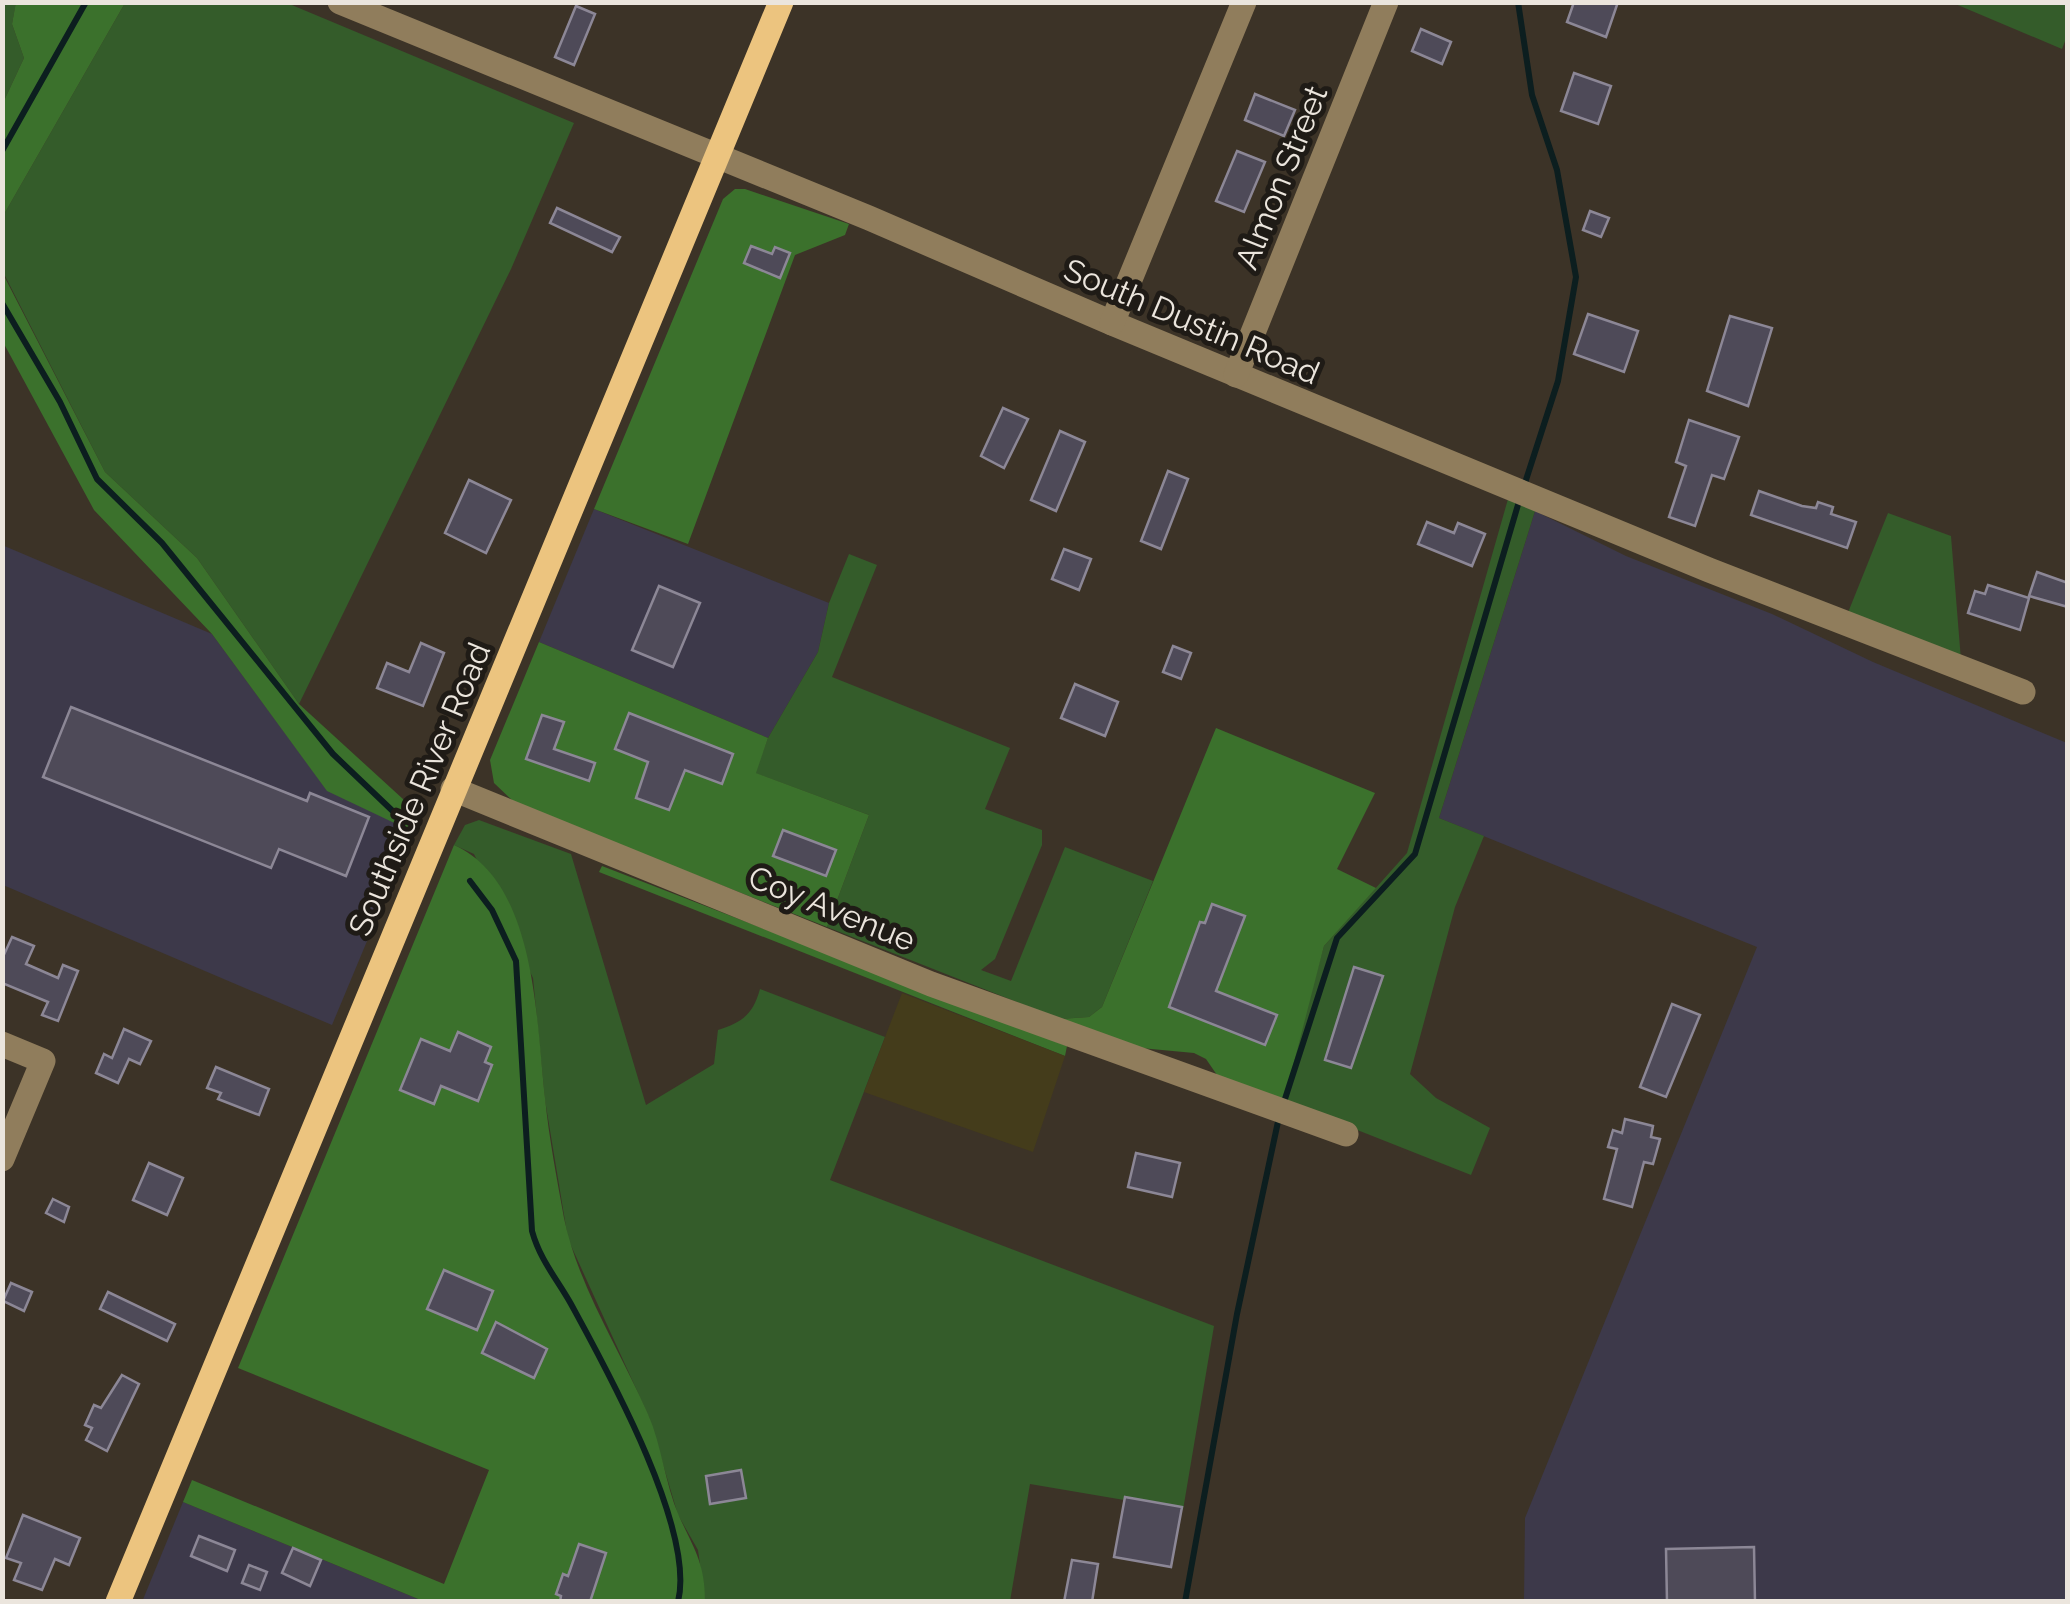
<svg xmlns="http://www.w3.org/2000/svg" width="2070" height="1604" font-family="Raleway,sans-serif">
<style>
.industrial{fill:#3d394a}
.green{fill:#345c2a}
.forest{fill:#3b712c}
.sand{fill:#443c1b}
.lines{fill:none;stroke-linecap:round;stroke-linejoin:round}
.stream{stroke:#0c1e1f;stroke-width:6}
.building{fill:#4e4a58;stroke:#8c8796;stroke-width:2.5}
.minor{stroke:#907d5c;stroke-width:25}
.major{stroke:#ecc47f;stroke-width:25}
.labels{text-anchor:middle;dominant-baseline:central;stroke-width:10;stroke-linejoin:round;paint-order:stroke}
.street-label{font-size:32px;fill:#ebe5dd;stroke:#1f1b16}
</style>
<rect width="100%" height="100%" fill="#3c3327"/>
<g class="industrial">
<path d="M 594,509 L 829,603 L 818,652 L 768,738 L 539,642 Z"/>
<path d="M 1535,511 L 1626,556 L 1772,614 L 1873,662 L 2067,743 L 2067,1601 L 1524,1601 L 1525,1518 L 1757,947 L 1439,818 Z"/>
<path d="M 2,545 L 212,634 L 327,790 L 413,831 L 332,1025 L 3,885 Z"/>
<path d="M 183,1502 L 423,1601 L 142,1602 Z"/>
</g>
<g class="green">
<path d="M 3,3 L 16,3 L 12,24 L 24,58 L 3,103 Z"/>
<path d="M 125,3 L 287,3 L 574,123 L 511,269 L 299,704 L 197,558 L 105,472 L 3,272 L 3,216 Z"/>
<path d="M 1953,3 L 2067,3 L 2067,36 L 2062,49 Z"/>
<path d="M 1508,499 L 1535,511 L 1439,818 L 1484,836 L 1455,907 L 1410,1074 L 1436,1098 L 1490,1128 L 1471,1175 L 1284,1101 L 1282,1095 L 1324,946 L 1407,853 Z"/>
<path d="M 1888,513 L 1951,536 L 1961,660 L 1847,615 Z"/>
<path d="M 849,554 L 877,565 L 832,677 L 1010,748 L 985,809 L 1042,830 L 1042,845 L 995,959 L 981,970 L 1011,981 L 1065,847 L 1153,881 L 1102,1007 L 1089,1017 L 1060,1019 L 827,927 L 869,815 L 755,773 L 768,738 L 818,652 L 829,603 Z"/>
<path d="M 479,820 L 571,854 L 646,1105 L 714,1064 L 718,1030 C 743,1022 753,1014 760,989 L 885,1037 L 830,1180 L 1214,1326 L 1183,1510 L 1030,1484 L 1010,1601 L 705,1601 L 698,1550 L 678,1515 L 649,1417 L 568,1239 L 545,1100 L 533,978 L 474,854 L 454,845 L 465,825 Z"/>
</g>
<g class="forest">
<path d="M 16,2 L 125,3 L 3,216 L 3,103 L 24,58 L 12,24 Z"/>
<path d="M 735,189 L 745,189 L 849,224 L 845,235 L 795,255 L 688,544 L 594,509 L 723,199 Z"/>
<path d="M 2,272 L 105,472 L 197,558 L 299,704 L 415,810 L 407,829 L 327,791 L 212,634 L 94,510 L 3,342 Z"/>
<path d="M 539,642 L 768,738 L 756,773 L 869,815 L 827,927 L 516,804 L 494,783 L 490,760 Z"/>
<path d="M 1216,728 L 1375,793 L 1337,869 L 1376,888 L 1324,946 L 1284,1101 L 1217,1075 L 1206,1059 L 1194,1053 L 1130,1047 L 1060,1019 L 1089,1017 L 1102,1007 Z"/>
<path d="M 454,845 C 537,882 536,1021 545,1098 C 549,1138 557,1179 564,1218 C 578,1286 620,1350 648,1414 C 662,1446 665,1484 679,1516 C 694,1549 705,1563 705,1601 L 423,1601 L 183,1502 L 192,1480 L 444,1584 L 489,1470 L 238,1368 Z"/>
<path d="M 602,866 L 1067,1046 L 1065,1056 L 599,872 Z"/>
</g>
<path class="sand" d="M 902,993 L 1065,1056 L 1033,1152 L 864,1092 Z"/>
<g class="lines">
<g class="stream">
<path d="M 1518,2 L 1532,95 L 1557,170 L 1576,277 L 1558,381 L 1524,486"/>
<path d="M 2,151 L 86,2"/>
<path d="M 2,303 L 60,402 L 97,479 L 162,543 L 333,754 L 400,818"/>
<path d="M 470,881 L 492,910 L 516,961 L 532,1231 C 540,1260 557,1279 571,1304 C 607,1370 696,1530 678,1602"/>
<path d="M 1283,1105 L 1337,938 L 1415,854 L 1520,498"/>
<path d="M 1185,1602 L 1237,1314 L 1279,1117"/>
</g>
</g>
<g class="building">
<path d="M 1574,2 L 1618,2 L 1606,37 L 1567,22 Z"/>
<path d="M 576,6 L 595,14 L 574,65 L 555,57 Z"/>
<path d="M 1421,29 L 1451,42 L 1442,64 L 1412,51 Z"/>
<path d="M 1574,73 L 1611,86 L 1598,124 L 1561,111 Z"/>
<path d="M 1255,94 L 1295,110 L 1284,136 L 1245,120 Z"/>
<path d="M 1237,151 L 1265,162 L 1244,212 L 1216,201 Z"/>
<path d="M 557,208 L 620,237 L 612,252 L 550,223 Z"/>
<path d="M 1590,211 L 1609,218 L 1601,237 L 1583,230 Z"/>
<path d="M 751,246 L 772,254 L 775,247 L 790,253 L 780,278 L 744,263 Z"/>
<path d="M 1588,314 L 1638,331 L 1624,372 L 1574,354 Z"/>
<path d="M 1730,316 L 1772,328 L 1748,406 L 1707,391 Z"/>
<path d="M 1003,408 L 1028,419 L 1004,468 L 981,456 Z"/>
<path d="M 1689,420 L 1739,437 L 1724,479 L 1712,475 L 1695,526 L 1669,517 L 1686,466 L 1676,462 Z"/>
<path d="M 1060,431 L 1085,442 L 1056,511 L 1031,500 Z"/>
<path d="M 1168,471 L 1188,479 L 1161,549 L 1141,541 Z"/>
<path d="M 469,480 L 511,500 L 486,553 L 445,533 Z"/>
<path d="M 1759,491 L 1802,506 L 1816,508 L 1818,502 L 1833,507 L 1831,514 L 1856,522 L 1847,548 L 1751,515 Z"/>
<path d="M 1427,522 L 1454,533 L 1458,523 L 1485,534 L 1472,566 L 1418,544 Z"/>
<path d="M 1064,549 L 1091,559 L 1079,590 L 1052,579 Z"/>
<path d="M 2037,572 L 2068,583 L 2068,607 L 2029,596 Z"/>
<path d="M 1988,585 L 2029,598 L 2020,630 L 1968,613 L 1975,591 L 1985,594 Z"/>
<path d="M 659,586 L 700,603 L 673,667 L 632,650 Z"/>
<path d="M 421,643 L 444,653 L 423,706 L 377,688 L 387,663 L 409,672 Z"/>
<path d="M 1173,646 L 1191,653 L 1181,679 L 1163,672 Z"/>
<path d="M 1075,684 L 1118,702 L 1105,736 L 1061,718 Z"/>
<path d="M 71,707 L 307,801 L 310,793 L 369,817 L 346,876 L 279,849 L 271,868 L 43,777 Z"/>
<path d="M 629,713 L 733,754 L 722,784 L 685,770 L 669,810 L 636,798 L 648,762 L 615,749 Z"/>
<path d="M 542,715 L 564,722 L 554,749 L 595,763 L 589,781 L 526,759 Z"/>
<path d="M 783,830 L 836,850 L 826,876 L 773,856 Z"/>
<path d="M 1212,904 L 1245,916 L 1216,991 L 1277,1015 L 1265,1045 L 1169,1007 L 1200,922 L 1205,923 Z"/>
<path d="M 12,937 L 34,946 L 26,964 L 58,978 L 63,965 L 78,971 L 58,1021 L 42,1015 L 48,1002 L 2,983 L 2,959 Z"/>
<path d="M 1354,967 L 1383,976 L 1351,1068 L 1325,1060 Z"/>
<path d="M 1672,1004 L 1700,1015 L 1666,1097 L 1640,1087 Z"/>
<path d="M 124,1029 L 151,1041 L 140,1064 L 129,1059 L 118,1083 L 96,1073 L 104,1054 L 112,1058 Z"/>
<path d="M 458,1032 L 491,1047 L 485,1062 L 492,1065 L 478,1101 L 441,1086 L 434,1104 L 400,1090 L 421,1039 L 450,1051 Z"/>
<path d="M 216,1067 L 269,1089 L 259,1115 L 218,1099 L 221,1093 L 207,1088 Z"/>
<path d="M 1625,1119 L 1653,1126 L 1651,1137 L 1660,1139 L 1653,1164 L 1644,1162 L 1632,1207 L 1604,1199 L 1617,1149 L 1608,1147 L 1613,1130 L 1622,1133 Z"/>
<path d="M 1136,1153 L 1180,1163 L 1172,1197 L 1128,1187 Z"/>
<path d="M 149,1163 L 183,1178 L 167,1215 L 133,1200 Z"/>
<path d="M 53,1199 L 69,1207 L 64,1222 L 46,1213 Z"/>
<path d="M 444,1270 L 493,1291 L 477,1330 L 427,1309 Z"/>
<path d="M 11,1283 L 32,1292 L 24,1311 L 3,1301 Z"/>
<path d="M 108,1292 L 175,1324 L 167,1341 L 100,1309 Z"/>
<path d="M 496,1322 L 547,1349 L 534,1378 L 482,1353 Z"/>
<path d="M 122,1375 L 139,1384 L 107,1451 L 86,1440 L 92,1428 L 85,1425 L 94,1405 L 101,1408 Z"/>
<path d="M 741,1470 L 746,1498 L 710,1504 L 706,1476 Z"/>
<path d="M 1125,1497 L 1182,1507 L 1171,1567 L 1114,1557 Z"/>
<path d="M 23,1515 L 80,1538 L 69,1565 L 55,1559 L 42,1590 L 14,1580 L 21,1563 L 6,1558 Z"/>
<path d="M 199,1536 L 235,1550 L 227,1571 L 191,1556 Z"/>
<path d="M 579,1544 L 606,1553 L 590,1602 L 560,1602 L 561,1596 L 556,1594 L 563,1574 L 568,1576 Z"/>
<path d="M 1754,1547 L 1755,1602 L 1667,1602 L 1666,1549 Z"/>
<path d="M 293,1548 L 321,1560 L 310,1586 L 282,1573 Z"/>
<path d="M 1072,1560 L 1098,1564 L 1092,1602 L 1064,1602 Z"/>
<path d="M 249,1565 L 267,1572 L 260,1590 L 242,1583 Z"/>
</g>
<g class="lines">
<g class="minor">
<path d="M 340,2 L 869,218 L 1112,323 L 1709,570 L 2023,692"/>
<path d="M 1112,323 L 1244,2"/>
<path d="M 1236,375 L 1386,2"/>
<path d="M 453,789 L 931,984 L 1346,1134"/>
<path d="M 2,1044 L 43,1061 L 2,1159"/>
</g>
<path class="major" d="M 118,1602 L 781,2"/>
</g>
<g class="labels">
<g class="street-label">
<text transform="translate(1281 177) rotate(-68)">Almon Street</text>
<text transform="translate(1192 321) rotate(23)">South Dustin Road</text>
<text transform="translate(419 789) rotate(-67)">Southside River Road</text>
<text transform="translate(832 908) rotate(22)">Coy Avenue</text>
</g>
</g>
<rect width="2070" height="1604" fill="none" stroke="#ebe5dd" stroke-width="10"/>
</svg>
